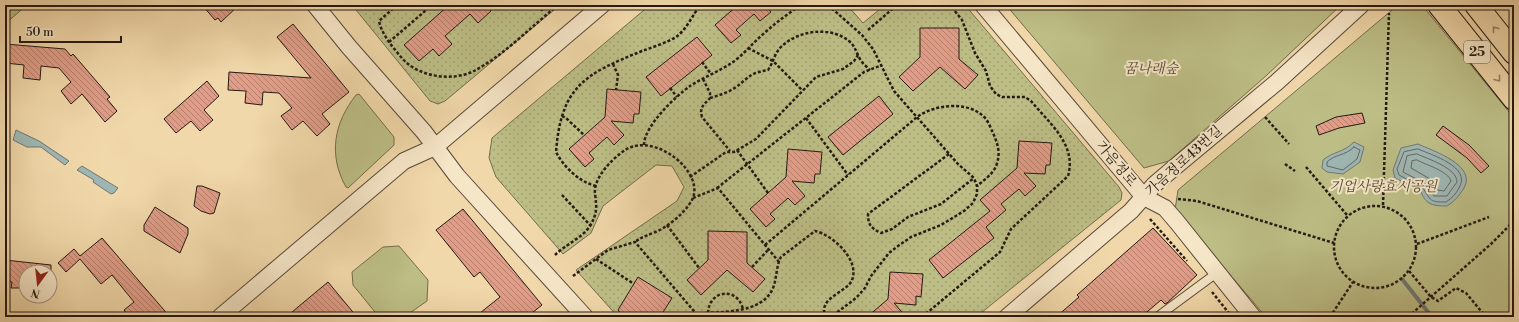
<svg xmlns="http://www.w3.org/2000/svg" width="1519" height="322" font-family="'Libre Bodoni','Noto Serif KR',serif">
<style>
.park{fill:#bdbe86;stroke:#716c4c}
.garden{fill:url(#garden-dots);stroke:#716c4c}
.water{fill:#9fb7b4;stroke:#6e7873}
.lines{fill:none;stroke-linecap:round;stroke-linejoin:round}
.shore{stroke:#626863;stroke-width:1}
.stream{stroke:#6e7873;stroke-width:4}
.building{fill:url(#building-back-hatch);stroke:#251912}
.service-casing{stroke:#584938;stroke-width:10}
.minor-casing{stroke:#584938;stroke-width:18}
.primary-casing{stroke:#251912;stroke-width:24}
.path{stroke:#251912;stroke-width:2.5;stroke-dasharray:3 2;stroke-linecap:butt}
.service{stroke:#f6e6c8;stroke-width:8}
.minor{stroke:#f6e6c8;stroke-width:16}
.primary{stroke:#f1d8aa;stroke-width:22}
.oneway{stroke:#958266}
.labels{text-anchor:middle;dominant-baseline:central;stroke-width:4;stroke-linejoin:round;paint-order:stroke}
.shield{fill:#f6e6c8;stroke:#645649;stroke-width:1}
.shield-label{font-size:13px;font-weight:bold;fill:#251912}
.park-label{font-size:14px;font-style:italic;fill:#534b35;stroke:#f6e6c8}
.street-label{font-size:14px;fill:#251912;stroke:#f6e6c8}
</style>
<defs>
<pattern id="garden-dots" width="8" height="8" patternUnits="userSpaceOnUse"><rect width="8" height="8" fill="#bdbe86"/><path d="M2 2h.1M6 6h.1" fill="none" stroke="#a2a373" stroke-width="1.8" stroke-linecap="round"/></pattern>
<pattern id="building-back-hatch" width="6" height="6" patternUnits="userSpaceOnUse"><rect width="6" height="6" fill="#e19d87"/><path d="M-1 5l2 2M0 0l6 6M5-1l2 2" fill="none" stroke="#b67f6d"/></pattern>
</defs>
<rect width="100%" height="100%" fill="#f1d8aa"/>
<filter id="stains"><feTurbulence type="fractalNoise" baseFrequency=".005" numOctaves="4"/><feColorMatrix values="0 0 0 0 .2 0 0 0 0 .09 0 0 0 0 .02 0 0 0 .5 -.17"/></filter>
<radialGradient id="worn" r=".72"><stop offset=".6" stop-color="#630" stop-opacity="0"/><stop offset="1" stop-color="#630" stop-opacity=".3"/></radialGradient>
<g class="park">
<path d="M 1006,5 L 1341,5 L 1267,75 L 1169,161 L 1144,168 Z"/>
<path d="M 1398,5 L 1422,5 L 1514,118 L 1514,317 L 1266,317 L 1175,210 L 1178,190 Z"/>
<path d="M 359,94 L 394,137 L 394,145 L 348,188 L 346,187 C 328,155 334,123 356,95 Z"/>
<path d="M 399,246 L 428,280 L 427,301 L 404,317 L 379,317 L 353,285 L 352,272 L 383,247 Z"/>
</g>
<g class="garden">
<path d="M 5,5 L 27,5 L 5,24 Z"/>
<path d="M 352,5 L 560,5 L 445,101 L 438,104 L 430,101 Z"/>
<path d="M 650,5 L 847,5 L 863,23 L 885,5 L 965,5 L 1119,187 L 1122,193 L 1121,200 L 976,317 L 618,317 L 576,270 L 677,201 L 684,187 L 672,166 L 656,165 L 603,206 L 591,233 L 563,254 L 496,177 L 489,158 L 492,138 Z"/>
</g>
<g class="water">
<path d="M 16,130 L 39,141 L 69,161 L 65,165 L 41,147 L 27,147 L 13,140 Z"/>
<path d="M 1354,142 L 1364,147 L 1360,162 L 1343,174 L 1327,172 L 1322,168 L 1323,160 C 1334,151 1343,153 1354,142 Z"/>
<path d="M 1418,144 C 1433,151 1477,165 1464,188 C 1459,196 1455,201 1447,206 C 1434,206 1425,205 1421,191 L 1395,178 L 1393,170 L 1401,148 Z"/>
<path d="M 82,166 L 118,188 L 114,193 L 111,194 L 93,182 L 94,180 L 77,170 Z"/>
</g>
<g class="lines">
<g class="shore">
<path d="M 1354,147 L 1360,150 L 1357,159 L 1343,170 L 1327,166 L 1327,162 C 1335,154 1345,156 1354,147 Z"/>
<path d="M 1418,149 C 1432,155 1472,167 1459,188 C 1456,194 1452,198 1446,202 C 1430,202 1431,201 1423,188 L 1399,175 L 1397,169 L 1404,152 Z"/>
<path d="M 1417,154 C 1428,159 1457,168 1457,182 L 1447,196 L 1434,196 L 1426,184 L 1403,172 L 1407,156 Z"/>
<path d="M 1417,160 C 1426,165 1448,171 1451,181 L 1444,191 L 1437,190 L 1430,179 L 1411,168 L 1412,161 Z"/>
</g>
<path class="stream" d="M 1402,279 L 1432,317"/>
</g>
<g class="building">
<path d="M 202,5 L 239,5 L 221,22 L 218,18 L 215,20 Z"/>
<path d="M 449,5 L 486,5 L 491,11 L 478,23 L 470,14 L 445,36 L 452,44 L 439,56 L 433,49 L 419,61 L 404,45 Z"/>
<path d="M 738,5 L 765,5 L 771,12 L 760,21 L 754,14 L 736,30 L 741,35 L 731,43 L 715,25 Z"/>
<path d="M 293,24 L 349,92 L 322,114 L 330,124 L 317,136 L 303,121 L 292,130 L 281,116 L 292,108 L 279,93 L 263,92 L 262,105 L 245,103 L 246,91 L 228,90 L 229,72 L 311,78 L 277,37 Z"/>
<path d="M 920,28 L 959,28 L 959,59 L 978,75 L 965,89 L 940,67 L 913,91 L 899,77 L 920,57 Z"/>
<path d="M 697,37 L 712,55 L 661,96 L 646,77 Z"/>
<path d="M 5,44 L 65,49 L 71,56 L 73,54 L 110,97 L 107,99 L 117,111 L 105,122 L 82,94 L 71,104 L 61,91 L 71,82 L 59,68 L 41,66 L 40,80 L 23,78 L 24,65 L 5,63 Z"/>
<path d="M 207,81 L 219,96 L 204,110 L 213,120 L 200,131 L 191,121 L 176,133 L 164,119 Z"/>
<path d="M 607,89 L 641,92 L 639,114 L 634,114 L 633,123 L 611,121 L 624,135 L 614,145 L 607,137 L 589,153 L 594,159 L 585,167 L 569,149 L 605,117 Z"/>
<path d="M 879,96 L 893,114 L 843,155 L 828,137 Z"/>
<path d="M 1362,113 L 1365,123 L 1339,128 L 1319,135 L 1316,126 L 1336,117 Z"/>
<path d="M 1443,126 L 1469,145 L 1489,166 L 1481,173 L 1467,158 L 1436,135 Z"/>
<path d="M 1019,141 L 1052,143 L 1050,165 L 1046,165 L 1045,174 L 1024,173 L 1036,186 L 1025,196 L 1019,189 L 1001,204 L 1006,210 L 986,227 L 994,238 L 943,278 L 929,260 L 990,211 L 980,200 L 1017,168 Z"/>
<path d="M 788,149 L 822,152 L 820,174 L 815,174 L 814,183 L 792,181 L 805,196 L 795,205 L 788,198 L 770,214 L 775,219 L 766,227 L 750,209 L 786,177 Z"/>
<path d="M 197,186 L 202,186 L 220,193 L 214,213 L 210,214 L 201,211 L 194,206 Z"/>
<path d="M 155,207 L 188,228 L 188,234 L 180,253 L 144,231 L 144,225 Z"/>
<path d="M 463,209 L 542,305 L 527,317 L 475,317 L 500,297 L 480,272 L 474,277 L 436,230 Z"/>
<path d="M 1153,228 L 1197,275 L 1167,303 L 1165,304 L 1161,300 L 1141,317 L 1056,317 L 1079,297 L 1077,295 Z"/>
<path d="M 708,231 L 747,232 L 747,263 L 765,279 L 753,292 L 727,270 L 701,295 L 687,280 L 708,260 Z"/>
<path d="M 102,238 L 170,317 L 129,317 L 124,310 L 134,302 L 112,275 L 101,284 L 80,259 L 66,272 L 58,263 L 74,249 L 80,256 Z"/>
<path d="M 5,260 L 51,265 L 51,272 L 26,272 L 26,288 L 11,288 L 12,282 L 5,281 Z"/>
<path d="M 890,272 L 923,274 L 921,297 L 916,296 L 916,305 L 894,303 L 906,317 L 867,317 L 888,299 Z"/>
<path d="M 638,277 L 672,298 L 660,317 L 624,317 L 618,310 Z"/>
<path d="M 328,282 L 357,317 L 286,317 Z"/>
</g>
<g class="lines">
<g class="service-casing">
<path id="service" d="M 1157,317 L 1218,272"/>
</g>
<g class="minor-casing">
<g id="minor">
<path d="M 315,5 L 349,47 L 424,132 L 457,176 L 585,317"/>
<path d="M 983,5 L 1144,197 L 1165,208 L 1177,222 L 1253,317"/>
<path d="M 220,317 L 404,161 L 435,147 L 602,5"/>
<path d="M 1007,317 L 1131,211 L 1155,184 L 1175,167 L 1277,82 L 1361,5"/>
</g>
</g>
<g class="primary-casing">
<g id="primary">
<path d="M 1439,5 L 1514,99"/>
<path d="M 1476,5 L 1514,53"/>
</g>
</g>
<g class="path">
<path d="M 397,5 L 379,21 C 382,35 392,46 401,57 C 417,77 452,82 474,71 C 503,56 532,26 558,5"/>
<path d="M 537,5 L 544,12"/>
<path d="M 828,5 L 862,35 L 873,49 L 894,91 L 958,164 L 974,178 L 977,186 L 977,194 L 973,203 L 964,211 L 941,225 L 911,237 L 898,246 L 889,253 L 871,276 L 865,288 L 856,298 L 831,317"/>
<path d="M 868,30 L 897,5"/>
<path d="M 389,42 L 432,5"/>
<path d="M 748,48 L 773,61 L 802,90"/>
<path d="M 702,62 L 711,74"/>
<path d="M 613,64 L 618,75 L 616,90"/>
<path d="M 703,79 L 710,93 L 710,98 C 704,105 699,107 702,117 L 730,151"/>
<path d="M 670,88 L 677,97"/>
<path d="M 710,98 C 719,95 728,93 736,87 C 750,77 749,73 768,70 C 773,63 774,55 780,48 C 796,31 829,25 849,41 C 855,46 856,52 860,59 C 862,63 867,67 870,70"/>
<path d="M 562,116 L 566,118 L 584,135"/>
<path d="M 1265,117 L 1289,144"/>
<path d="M 806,118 L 848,175"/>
<path d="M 644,145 C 644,126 676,96 690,86 C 704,77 720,71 733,62 C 743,55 751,45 760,37 C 773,25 787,14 801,5"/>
<path d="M 737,150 L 768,193"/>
<path d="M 949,154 L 868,214 C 868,225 871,228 881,233 L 892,229 L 908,217 L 941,204 L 974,178"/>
<path d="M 1285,164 L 1295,171"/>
<path d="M 1306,167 L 1347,215"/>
<path d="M 690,177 L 726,152 L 734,152 L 756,139 L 816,77 L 843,69 L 854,61 L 858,55"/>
<path d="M 596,186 C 579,182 564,167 556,152 C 561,86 585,74 642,51 C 653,47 666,43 676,37 C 686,30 693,15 700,5"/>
<path d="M 717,188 L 864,72 L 882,65"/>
<path d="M 562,195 L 590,225"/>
<path d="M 693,198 L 718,188 L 779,262"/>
<path d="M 1178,199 L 1197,201 L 1334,243"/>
<path d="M 1383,205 L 1389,13"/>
<circle cx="1375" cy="247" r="41"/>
<path d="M 1150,219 L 1187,261"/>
<path d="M 667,225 L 699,268"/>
<path d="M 1417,244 L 1489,217"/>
<path d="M 765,245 L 917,117 C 935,104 970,100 986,119 C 989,123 991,129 993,133 C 998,144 1001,154 996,166 C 993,174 984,180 977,186"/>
<path d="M 555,255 C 565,245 582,238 590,226 C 597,214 597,208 595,194 C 593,178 612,159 625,150 C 655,131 706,173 692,200 C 685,213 667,228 653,233 C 644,237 643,236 635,242"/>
<path d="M 596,259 L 634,284"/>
<path d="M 752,267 L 768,250"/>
<path d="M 1409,271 L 1431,297 L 1438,301 L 1456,288 L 1466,293 L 1486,317"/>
<path d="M 573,276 L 608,250 L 635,242 L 699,317"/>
<path d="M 1212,292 L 1232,317"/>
<path d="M 708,313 C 709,290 737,286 743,309"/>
<path d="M 696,314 C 719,311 762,315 773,288 C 777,278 776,266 781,257 L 815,231 C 833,235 860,260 852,280 C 848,292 816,298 826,317"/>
<path d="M 922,317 L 1000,252 L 1011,229 L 1068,176 C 1077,145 1050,124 1031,101 L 1025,97 L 1002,97 L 996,94 L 990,86 L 986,71 L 975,53 L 962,20 L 950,5"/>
<path d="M 1330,317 L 1353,282"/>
<path d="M 1408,317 L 1491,244 L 1514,221"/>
</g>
<use href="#service" class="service"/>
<use href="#minor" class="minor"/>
<use href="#primary" class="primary"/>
</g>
<defs><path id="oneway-chevron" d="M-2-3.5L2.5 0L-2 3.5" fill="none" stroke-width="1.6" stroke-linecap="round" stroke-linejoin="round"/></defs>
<g class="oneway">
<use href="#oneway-chevron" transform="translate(1495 29) rotate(-128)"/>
<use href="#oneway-chevron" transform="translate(1498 79) rotate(52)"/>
</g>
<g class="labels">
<rect class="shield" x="1464" y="41" width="26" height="22" rx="3"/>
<g class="shield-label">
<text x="1477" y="52">25</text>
</g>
<g class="park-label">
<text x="1151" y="69">꿈나래숲</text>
<text x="1383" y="187">기업사랑효시공원</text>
</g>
<g class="street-label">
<text transform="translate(1184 161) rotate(-42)">가음정로43번길</text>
<text transform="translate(1116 164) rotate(50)">가음정로</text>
</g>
</g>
<rect width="1519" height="322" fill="none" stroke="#f1d8aa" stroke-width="20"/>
<rect x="6" y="6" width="1507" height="310" fill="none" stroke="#251912" stroke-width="2"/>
<rect x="10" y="10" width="1499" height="302" fill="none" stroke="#251912"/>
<g transform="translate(38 284) rotate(195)"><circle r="19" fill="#f6e6c8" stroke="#a2947f"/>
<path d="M0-3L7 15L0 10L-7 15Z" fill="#8f2418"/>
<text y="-6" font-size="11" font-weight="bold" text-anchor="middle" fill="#251912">N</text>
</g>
<path d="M20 36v6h101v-6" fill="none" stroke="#251912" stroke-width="2"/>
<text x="26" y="36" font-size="12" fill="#251912" stroke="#f6e6c8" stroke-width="3" paint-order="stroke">50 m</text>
<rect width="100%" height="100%" filter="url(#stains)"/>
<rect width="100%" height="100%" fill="url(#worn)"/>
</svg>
